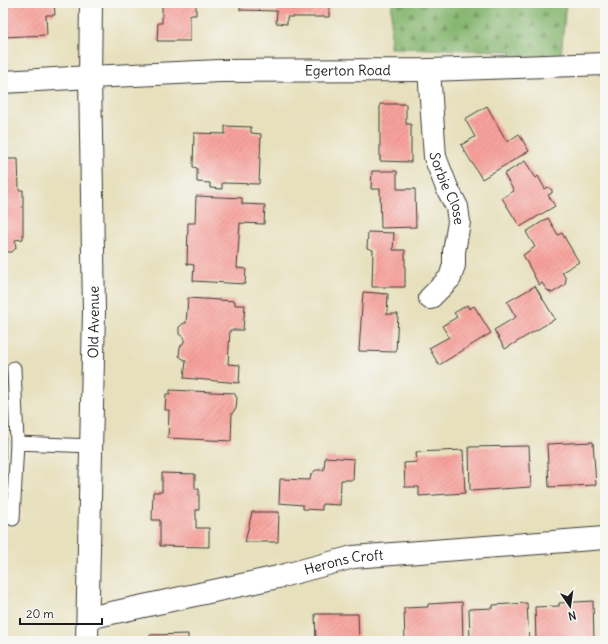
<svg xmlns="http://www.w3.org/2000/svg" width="608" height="644" font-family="Delius,sans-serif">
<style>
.forest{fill:url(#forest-firs);stroke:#506845}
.building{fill:url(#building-hatch)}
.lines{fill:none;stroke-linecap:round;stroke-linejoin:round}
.service-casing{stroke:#3a3934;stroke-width:15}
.minor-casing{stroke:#3a3934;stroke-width:24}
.service{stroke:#fff;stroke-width:13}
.minor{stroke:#fff;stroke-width:22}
.labels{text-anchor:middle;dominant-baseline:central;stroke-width:4;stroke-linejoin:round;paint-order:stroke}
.street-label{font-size:14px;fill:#1c1c1c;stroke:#f6f6f2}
</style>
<defs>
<pattern id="forest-firs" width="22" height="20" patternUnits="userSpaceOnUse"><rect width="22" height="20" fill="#85b56e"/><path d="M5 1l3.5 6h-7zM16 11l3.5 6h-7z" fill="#6c925a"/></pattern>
<pattern id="building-hatch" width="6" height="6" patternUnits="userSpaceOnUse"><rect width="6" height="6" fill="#f8a19b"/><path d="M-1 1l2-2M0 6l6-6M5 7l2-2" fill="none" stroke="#d48a85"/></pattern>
</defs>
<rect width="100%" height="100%" fill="#f6f6f2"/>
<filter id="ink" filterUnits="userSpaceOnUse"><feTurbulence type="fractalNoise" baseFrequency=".025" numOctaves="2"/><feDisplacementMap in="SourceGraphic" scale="8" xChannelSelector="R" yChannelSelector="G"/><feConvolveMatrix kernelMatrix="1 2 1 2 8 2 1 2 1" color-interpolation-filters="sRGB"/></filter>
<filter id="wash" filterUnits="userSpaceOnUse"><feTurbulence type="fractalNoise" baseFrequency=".012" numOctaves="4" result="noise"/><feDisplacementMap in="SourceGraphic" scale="16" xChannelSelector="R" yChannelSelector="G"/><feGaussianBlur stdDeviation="0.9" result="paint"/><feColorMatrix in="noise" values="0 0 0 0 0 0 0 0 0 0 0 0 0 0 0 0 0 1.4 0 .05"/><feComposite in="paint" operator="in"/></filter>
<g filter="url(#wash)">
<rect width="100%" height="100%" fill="#e7e0bd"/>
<path class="forest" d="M 392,3 L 566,3 L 560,66 L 511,68 L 511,51 L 390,48 Z"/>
<g id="blocks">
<g class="building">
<path d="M 5,3 L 54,3 L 55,15 L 46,15 L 47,35 L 3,37 L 3,14 L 5,14 Z"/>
<path d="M 162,3 L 196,3 L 196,15 L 190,15 L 190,41 L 157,41 L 158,23 L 162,23 Z"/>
<path d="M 240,3 L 329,3 L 329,17 L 287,17 L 287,24 L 276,23 L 277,11 L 240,10 Z"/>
<path d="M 380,104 L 406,104 L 406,124 L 411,124 L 411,162 L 380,161 Z"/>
<path d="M 487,106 L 507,142 L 519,134 L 529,151 L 482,179 L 461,145 L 475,137 L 465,119 Z"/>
<path d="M 225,126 L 251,127 L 251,133 L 261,134 L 259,184 L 222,183 L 222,189 L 210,188 L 210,183 L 197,182 L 197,168 L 193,167 L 194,133 L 225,134 Z"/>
<path d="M 3,159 L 18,159 L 19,190 L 23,190 L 23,239 L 15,240 L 16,248 L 12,252 L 3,252 Z"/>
<path d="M 525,161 L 536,178 L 538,176 L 545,189 L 548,187 L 552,190 L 552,193 L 548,195 L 555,206 L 520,227 L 502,198 L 514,191 L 504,174 Z"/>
<path d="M 372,171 L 397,171 L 397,189 L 415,189 L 416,227 L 381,228 L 380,189 L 371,189 Z"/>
<path d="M 196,196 L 242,198 L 242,204 L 265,205 L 264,224 L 240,223 L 237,268 L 246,269 L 245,284 L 193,281 L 194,265 L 187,264 L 188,223 L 195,223 Z"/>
<path d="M 548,218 L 558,235 L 562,233 L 579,262 L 562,272 L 566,279 L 565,285 L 552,293 L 547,290 L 542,283 L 539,285 L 523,255 L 535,247 L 526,232 Z"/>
<path d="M 368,232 L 394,233 L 393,250 L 405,250 L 405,287 L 372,287 L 373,250 L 367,248 Z"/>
<path d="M 535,286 L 555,319 L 505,349 L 494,330 L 516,317 L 507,302 Z"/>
<path d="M 363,292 L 388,294 L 387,314 L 398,314 L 396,352 L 359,351 Z"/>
<path d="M 188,298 L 235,301 L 235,305 L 245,305 L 243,330 L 230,330 L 228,364 L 240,365 L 239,383 L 184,378 L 186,361 L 179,356 L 180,347 L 184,342 L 184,338 L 179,334 L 179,327 L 184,323 L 186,323 Z"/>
<path d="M 467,305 L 469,309 L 474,306 L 491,333 L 439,365 L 429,348 L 449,337 L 442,326 L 457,317 L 454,313 Z"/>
<path d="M 3,370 L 6,370 L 5,521 L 3,521 Z"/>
<path d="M 170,390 L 234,393 L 237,398 L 236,409 L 232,413 L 231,441 L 168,438 L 169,410 L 165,410 L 166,394 L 170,394 Z"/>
<path d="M 593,442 L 596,485 L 549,487 L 547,444 Z"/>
<path d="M 529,446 L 531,487 L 470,491 L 469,447 Z"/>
<path d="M 463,450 L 465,493 L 419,496 L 419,487 L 405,487 L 404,463 L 417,462 L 416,452 Z"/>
<path d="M 325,457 L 354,459 L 353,480 L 341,480 L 340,505 L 322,504 L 322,510 L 303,509 L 303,505 L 279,503 L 280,479 L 310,480 L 311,474 L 316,470 L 324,470 Z"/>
<path d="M 162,473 L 195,474 L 195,489 L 199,489 L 199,510 L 196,510 L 196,528 L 209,528 L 209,547 L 160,546 L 160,520 L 152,520 L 153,492 L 162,492 Z"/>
<path d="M 252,512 L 279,512 L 278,542 L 245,542 Z"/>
<path d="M 593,601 L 594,641 L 536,641 L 535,607 L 559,606 L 559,603 Z"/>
<path d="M 462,602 L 463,641 L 405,641 L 404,608 L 428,607 L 428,604 Z"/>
<path d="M 527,603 L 529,641 L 470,641 L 469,609 L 493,608 L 493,605 Z"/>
<path d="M 315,614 L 358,614 L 359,641 L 316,641 Z"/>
<path d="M 188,634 L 188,641 L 150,641 L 150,635 Z"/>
</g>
</g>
</g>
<g filter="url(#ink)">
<use href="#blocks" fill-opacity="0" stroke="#3a3934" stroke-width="1"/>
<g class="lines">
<g class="service-casing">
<g id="service">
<path d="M 14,368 L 17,443"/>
<path d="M 13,519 L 17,443 L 92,446"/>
</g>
</g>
<g class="minor-casing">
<g id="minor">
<path id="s1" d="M 429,70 L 435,157 L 447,188 L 457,207 L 459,222 L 454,252 L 454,265 L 450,278 L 430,298"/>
<path id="s2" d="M 3,82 L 90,77 L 220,71 L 429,70 L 605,64"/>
<path id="s3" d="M 88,618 L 278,577 L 353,557 L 605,538"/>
<path id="s4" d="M 87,641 L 94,311 L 90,77 L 91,3"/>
</g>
</g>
<use href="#service" class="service"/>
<use href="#minor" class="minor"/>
</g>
</g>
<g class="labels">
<g class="street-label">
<text stroke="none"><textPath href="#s2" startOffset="345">Egerton Road</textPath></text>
<text stroke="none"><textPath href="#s1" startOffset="121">Sorbie Close</textPath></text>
<text stroke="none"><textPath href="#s4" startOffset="319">Old Avenue</textPath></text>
<text stroke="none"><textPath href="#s3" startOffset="262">Herons Croft</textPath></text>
</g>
</g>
<rect width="608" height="644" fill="none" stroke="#f6f6f2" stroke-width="16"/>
<g transform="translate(570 606) rotate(167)" stroke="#f6f6f2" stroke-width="3" paint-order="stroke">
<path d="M0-3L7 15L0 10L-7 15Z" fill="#1c1c1c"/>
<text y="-6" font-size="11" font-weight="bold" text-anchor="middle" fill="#1c1c1c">N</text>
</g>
<path d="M20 618v6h82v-6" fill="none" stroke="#1c1c1c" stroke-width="2"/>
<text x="26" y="618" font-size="12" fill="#1c1c1c" stroke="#f6f6f2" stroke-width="3" paint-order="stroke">20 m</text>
</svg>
